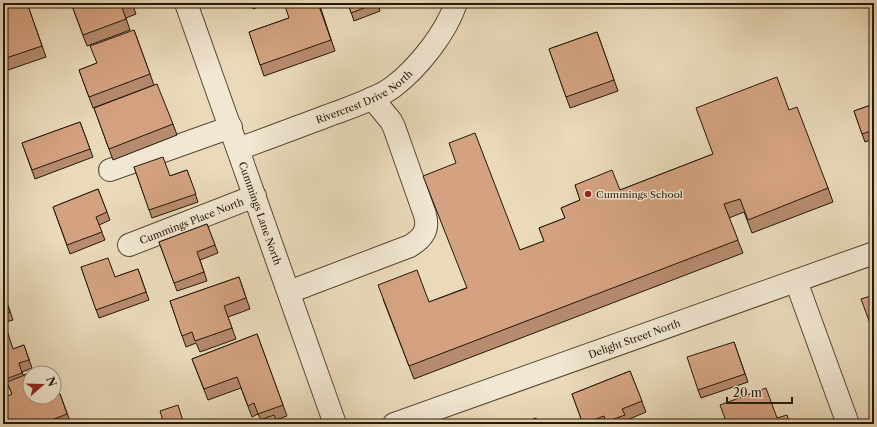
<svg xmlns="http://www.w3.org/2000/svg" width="877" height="427" font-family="'Libre Caslon Text',serif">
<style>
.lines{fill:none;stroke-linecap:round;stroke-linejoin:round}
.minor-casing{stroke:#564835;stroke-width:24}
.minor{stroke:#f1e7d2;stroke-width:22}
.wall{fill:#b68b6e;stroke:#241809}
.building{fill:#d4a280;stroke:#241809}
.poi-dot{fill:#8f2418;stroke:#f1e7d2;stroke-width:1.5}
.labels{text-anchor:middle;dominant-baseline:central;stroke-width:3;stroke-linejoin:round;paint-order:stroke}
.street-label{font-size:10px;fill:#241809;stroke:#f1e7d2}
.poi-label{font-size:10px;fill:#241809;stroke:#f1e7d2;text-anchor:start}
</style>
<rect width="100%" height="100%" fill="#eadaba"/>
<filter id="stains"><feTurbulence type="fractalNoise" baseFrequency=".005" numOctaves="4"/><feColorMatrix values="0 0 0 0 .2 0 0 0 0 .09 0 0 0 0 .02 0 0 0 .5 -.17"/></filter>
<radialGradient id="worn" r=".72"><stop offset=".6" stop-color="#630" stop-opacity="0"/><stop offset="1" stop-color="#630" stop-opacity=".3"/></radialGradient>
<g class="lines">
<g class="minor-casing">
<g id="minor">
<path id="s1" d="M 186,3 L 335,424"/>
<path id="s2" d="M 238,149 C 272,137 305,124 338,112 C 354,106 380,97 393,87 C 418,68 446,33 456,3"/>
<path d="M 110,170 L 231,127"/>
<path id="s3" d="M 129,245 L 255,196"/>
<path d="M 796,281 L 848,424"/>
<path d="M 289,292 L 410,246 C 423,238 429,230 425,215 L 394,127 L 391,121 L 372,98"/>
<path id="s4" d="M 394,424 L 874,253"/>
</g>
</g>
<use href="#minor" class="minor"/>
</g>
<g class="wall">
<path d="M 27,3 L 46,57 L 8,70 L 3,58 Z"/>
<path d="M 71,3 L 132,3 L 136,14 L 126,18 L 130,30 L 87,46 Z"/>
<path d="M 251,3 L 268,3 L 253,9 Z"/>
<path d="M 319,3 L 335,51 L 264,76 L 249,32 L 289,18 Z"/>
<path d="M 348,3 L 381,3 L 378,4 L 380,11 L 354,21 Z"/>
<path d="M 134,30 L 154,85 L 93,108 L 79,70 L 97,63 Z"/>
<path d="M 597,32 L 618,91 L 570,108 L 549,49 Z"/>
<path d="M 874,104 L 874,139 L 865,142 L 854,111 Z"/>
<path d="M 94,108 L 173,124 L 177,135 L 113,160 Z"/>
<path d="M 789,110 L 828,188 L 833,202 L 752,233 L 744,212 L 729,218 L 743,253 L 414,379 L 383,299 L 429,302 L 466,288 L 520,250 L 544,241 L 539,228 L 565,218 L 561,208 L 580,200 L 575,185 L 620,190 L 713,154 Z"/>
<path d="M 80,122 L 93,157 L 35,179 L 22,143 Z"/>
<path d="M 134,167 L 170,176 L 187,170 L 198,202 L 152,218 Z"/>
<path d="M 98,189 L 110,220 L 99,225 L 105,240 L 70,254 L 53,207 Z"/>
<path d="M 207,224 L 218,253 L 200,260 L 207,281 L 177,291 L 159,242 Z"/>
<path d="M 81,267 L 115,277 L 138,269 L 149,300 L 99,318 Z"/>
<path d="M 239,277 L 250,309 L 228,317 L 236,339 L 200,352 L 196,343 L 186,347 L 170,301 Z"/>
<path d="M 3,291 L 13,320 L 3,323 Z"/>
<path d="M 3,324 L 13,349 L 24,345 L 32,368 L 22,372 L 23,375 L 30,373 L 43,400 L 60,394 L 71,424 L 10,424 L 12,394 L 9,387 L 3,389 Z"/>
<path d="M 257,334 L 287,416 L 276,420 L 261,420 L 258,414 L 252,417 L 241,388 L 208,400 L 192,359 Z"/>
<path d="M 734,342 L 748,382 L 701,398 L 698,390 Z"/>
<path d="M 630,371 L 646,412 L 627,420 L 628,424 L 583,424 L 572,394 Z"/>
</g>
<g class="building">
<path d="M 3,3 L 27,3 L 42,46 L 3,59 Z"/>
<path d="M 71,3 L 132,3 L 122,7 L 126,19 L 83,35 Z"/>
<path d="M 294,3 L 318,3 L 331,40 L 260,65 L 249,32 L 289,18 L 285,6 Z"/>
<path d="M 348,3 L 377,3 L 351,13 Z"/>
<path d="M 134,30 L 150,74 L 89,97 L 79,70 L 97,63 L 90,46 Z"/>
<path d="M 597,32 L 614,80 L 566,97 L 549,49 Z"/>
<path d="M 777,77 L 789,110 L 797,107 L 828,188 L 748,220 L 740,199 L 724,204 L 738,240 L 409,366 L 378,285 L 417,270 L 429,302 L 467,288 L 423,176 L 456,163 L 449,143 L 475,133 L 520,250 L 544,241 L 539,228 L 565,218 L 561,208 L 580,200 L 575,185 L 612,170 L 620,190 L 713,154 L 696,108 Z"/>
<path d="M 157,84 L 173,124 L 109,149 L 94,108 Z"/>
<path d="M 874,104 L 874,130 L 862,134 L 854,111 Z"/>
<path d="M 80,122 L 90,149 L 32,170 L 22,143 Z"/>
<path d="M 163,157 L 170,176 L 187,170 L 196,194 L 149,210 L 134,167 Z"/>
<path d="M 98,189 L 107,212 L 96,217 L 102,232 L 67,245 L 53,207 Z"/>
<path d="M 207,224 L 215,245 L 197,252 L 204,272 L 174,283 L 159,242 Z"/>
<path d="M 108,258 L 115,277 L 138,269 L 146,292 L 96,310 L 81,267 Z"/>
<path d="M 239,277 L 246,298 L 224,306 L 232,328 L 195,341 L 192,332 L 182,336 L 170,301 Z"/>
<path d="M 3,292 L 10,312 L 3,314 Z"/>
<path d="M 874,295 L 874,334 L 861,299 Z"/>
<path d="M 3,324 L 5,324 L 13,349 L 24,345 L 29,360 L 19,363 L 22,373 L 3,380 Z"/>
<path d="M 257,334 L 283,405 L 258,414 L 254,403 L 248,406 L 237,377 L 204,389 L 192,359 Z"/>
<path d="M 734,342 L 745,374 L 698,390 L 687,357 Z"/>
<path d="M 43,368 L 45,373 L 30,373 L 30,397 L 42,397 L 43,400 L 52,397 L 54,397 L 54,396 L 60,394 L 67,414 L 41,424 L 10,424 L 3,405 L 3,398 L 12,394 L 7,382 Z"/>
<path d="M 630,371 L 642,401 L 622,409 L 625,415 L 606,422 L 604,416 L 583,424 L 572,394 Z"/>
<path d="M 766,388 L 777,418 L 787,415 L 790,424 L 727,424 L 720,405 Z"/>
<path d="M 178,405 L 184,424 L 164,424 L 160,411 Z"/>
<path d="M 274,415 L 278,424 L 249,424 Z"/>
<path d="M 536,418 L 538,424 L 519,424 Z"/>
</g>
<circle class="poi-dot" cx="588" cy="194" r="4"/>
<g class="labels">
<g class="street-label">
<text stroke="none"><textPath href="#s2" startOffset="137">Rivercrest Drive North</textPath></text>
<text stroke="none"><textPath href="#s1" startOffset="223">Cummings Lane North</textPath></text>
<text stroke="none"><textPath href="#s3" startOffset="67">Cummings Place North</textPath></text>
<text stroke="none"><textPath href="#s4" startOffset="255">Delight Street North</textPath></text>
</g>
<g class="poi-label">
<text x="596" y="194">Cummings School</text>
</g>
</g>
<rect width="877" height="427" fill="none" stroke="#eadaba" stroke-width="16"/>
<rect x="4" y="4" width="869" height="419" fill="none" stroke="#241809" stroke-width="2"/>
<rect x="8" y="8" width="861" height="411" fill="none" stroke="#241809"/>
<g transform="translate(42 385) rotate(70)"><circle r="19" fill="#f1e7d2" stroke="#9f9482"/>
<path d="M0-3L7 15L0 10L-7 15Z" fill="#8f2418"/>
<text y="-6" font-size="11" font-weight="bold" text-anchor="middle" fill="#241809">N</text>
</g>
<path d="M727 397v6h65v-6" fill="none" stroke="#241809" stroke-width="2"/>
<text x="733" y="397" font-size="12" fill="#241809" stroke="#f1e7d2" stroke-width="3" paint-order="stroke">20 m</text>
<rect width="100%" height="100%" filter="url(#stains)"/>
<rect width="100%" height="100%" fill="url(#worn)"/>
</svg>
